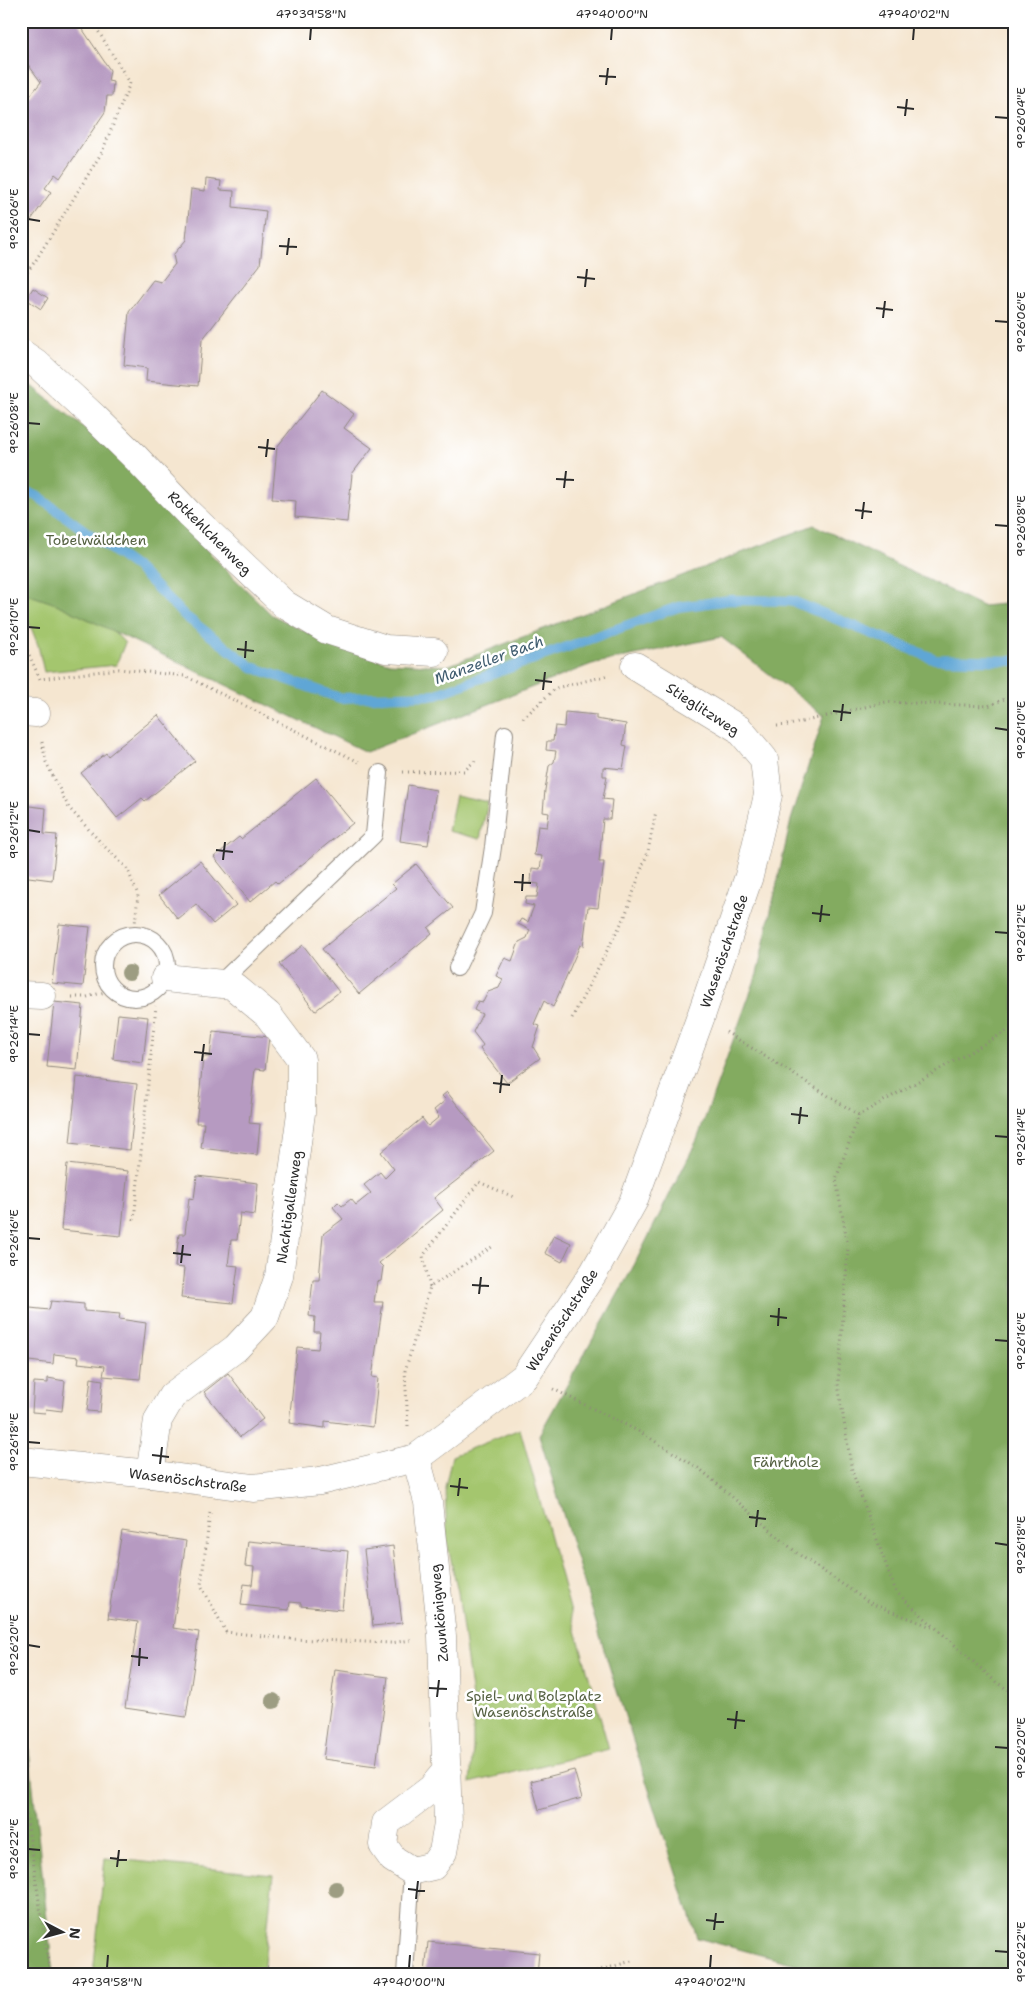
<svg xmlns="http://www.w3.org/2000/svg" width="1035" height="1995" font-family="'Shantell Sans',sans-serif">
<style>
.green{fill:#a4c66e;stroke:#68784c}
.forest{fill:#83ab61;stroke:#576b46}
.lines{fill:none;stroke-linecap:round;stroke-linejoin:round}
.stream{stroke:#5ea6d5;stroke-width:10}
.building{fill:#b69ac1}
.service-casing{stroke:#90887e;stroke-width:18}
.minor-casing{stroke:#90887e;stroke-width:29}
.path{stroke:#90887e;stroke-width:3;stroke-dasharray:1 4;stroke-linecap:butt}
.service{stroke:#fff;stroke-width:16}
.minor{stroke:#fff;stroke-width:28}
.tree{fill:#9d9d82}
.ticks{fill:none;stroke:#2b2b2b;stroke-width:2}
.labels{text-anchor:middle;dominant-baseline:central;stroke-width:5;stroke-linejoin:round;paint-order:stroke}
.street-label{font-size:14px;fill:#2b2b2b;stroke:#fff}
.park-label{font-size:14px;fill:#556142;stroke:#fff}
.water-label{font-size:15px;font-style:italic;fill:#3f5c6f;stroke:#fff}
.neatline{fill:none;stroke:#2b2b2b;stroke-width:2}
.ticks-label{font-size:12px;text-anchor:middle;fill:#2b2b2b}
</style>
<rect width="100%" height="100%" fill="#fff"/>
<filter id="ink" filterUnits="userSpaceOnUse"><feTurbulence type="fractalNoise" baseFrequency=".02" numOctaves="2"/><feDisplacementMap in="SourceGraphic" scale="10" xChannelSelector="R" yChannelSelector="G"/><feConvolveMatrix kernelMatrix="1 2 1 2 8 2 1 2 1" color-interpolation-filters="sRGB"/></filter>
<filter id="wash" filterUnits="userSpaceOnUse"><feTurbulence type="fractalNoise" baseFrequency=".0096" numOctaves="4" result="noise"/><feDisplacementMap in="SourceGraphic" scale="20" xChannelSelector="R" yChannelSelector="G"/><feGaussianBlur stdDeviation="1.12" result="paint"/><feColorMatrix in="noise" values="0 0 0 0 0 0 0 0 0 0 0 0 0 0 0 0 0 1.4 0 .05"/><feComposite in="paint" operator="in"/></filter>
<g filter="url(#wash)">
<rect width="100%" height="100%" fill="#f5e6d0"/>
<g class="green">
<path d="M 21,573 L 96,613 L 125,643 L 116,665 L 44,672 L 38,645 L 21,603 Z"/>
<path d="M 456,795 L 488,802 L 480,839 L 448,831 Z"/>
<path d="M 520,1429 L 609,1749 L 470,1783 L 473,1748 L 473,1706 L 458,1592 L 447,1542 L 445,1487 L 452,1456 Z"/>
<path d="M 105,1858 L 273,1875 L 263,1974 L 93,1974 Z"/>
</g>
<g class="forest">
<path d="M 21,377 L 112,450 L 226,570 L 272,615 L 337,647 L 390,663 L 447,666 L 814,525 L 982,606 L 1014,603 L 1014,1974 L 833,1974 L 697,1938 L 614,1682 L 539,1435 L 631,1271 L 697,1140 L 757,974 L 791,820 L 824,716 L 721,637 L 592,664 L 366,752 L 56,604 L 21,592 Z"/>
<path d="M 21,1675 L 53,1974 L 21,1974 Z"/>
</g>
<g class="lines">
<path class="stream" d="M 21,489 L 37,496 L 138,569 L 185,616 L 252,667 L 340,698 L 434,695 L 678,607 L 730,600 L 792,601 L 935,659 L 1014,661"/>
</g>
<g id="blocks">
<g class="building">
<path d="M 21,21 L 77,21 L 110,70 L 108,81 L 113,82 L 112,96 L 107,96 L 105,112 L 60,178 L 55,174 L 45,188 L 51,192 L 21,234 L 21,116 L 25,111 L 21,107 L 41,82 L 21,55 Z"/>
<path d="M 206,179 L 221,181 L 220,190 L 234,191 L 233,207 L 266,211 L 260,265 L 202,340 L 198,386 L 146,381 L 147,368 L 124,365 L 129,312 L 153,280 L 161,282 L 175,264 L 173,255 L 186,240 L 191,189 L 205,191 Z"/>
<path d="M 33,288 L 48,298 L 41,309 L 26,299 Z"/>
<path d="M 322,390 L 354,414 L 344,428 L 372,448 L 352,474 L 347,522 L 295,517 L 296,501 L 272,499 L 277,447 Z"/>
<path d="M 565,712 L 596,715 L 596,719 L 626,724 L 623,745 L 627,746 L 623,769 L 603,767 L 603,776 L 607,776 L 603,799 L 612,800 L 610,819 L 603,819 L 599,862 L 604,862 L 598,908 L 588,907 L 583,946 L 580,945 L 553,1007 L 544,1001 L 534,1024 L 540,1026 L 533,1047 L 540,1058 L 507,1083 L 480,1049 L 483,1045 L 473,1032 L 482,1014 L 474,1010 L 478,1001 L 483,1002 L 488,992 L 499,988 L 503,979 L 496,976 L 503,961 L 505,958 L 512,961 L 519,942 L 527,938 L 530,930 L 518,924 L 521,919 L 528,922 L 534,906 L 525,904 L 526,897 L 537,897 L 539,884 L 531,883 L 532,868 L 540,869 L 542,856 L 534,855 L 538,826 L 547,827 L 549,813 L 543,812 L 545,790 L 549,766 L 554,762 L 556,751 L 546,750 L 547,741 L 553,741 L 555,726 L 564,727 Z"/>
<path d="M 158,715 L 195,761 L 145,801 L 142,798 L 117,818 L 81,773 L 106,753 L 108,756 Z"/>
<path d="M 316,778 L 353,823 L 278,884 L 275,881 L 250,902 L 214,857 L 239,837 L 241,839 Z"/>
<path d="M 408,785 L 436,790 L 428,845 L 400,841 Z"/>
<path d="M 21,805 L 46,808 L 44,834 L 57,835 L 52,880 L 21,876 Z"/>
<path d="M 200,861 L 236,905 L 213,924 L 196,904 L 178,919 L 159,895 Z"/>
<path d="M 416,864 L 453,908 L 428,928 L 432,933 L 359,994 L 322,949 L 396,888 L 392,884 Z"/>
<path d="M 59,924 L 90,927 L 83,986 L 52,983 Z"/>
<path d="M 303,945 L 339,992 L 315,1011 L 279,964 Z"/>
<path d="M 54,1002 L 83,1005 L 77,1070 L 47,1067 Z"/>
<path d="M 118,1014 L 148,1017 L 143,1063 L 113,1059 Z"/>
<path d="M 213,1031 L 269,1037 L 265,1070 L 255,1069 L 249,1123 L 260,1124 L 257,1155 L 201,1148 L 204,1123 L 196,1123 L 200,1089 L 203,1057 L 210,1057 Z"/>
<path d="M 77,1077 L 137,1084 L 130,1150 L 70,1143 Z"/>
<path d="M 447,1092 L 494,1151 L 434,1198 L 443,1210 L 379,1263 L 383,1267 L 381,1281 L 377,1282 L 374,1302 L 383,1302 L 372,1377 L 378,1378 L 373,1427 L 325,1421 L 325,1428 L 289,1423 L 297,1347 L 318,1349 L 320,1332 L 314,1332 L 315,1317 L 309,1316 L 313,1280 L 319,1280 L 323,1234 L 343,1219 L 333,1207 L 338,1202 L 342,1206 L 351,1199 L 356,1205 L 371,1193 L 364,1185 L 380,1172 L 385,1178 L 394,1169 L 381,1152 L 422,1118 L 428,1126 L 439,1117 L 434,1110 L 446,1100 L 442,1096 Z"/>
<path d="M 67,1164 L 128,1171 L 121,1236 L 61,1230 Z"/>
<path d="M 197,1176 L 258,1183 L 255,1215 L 240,1213 L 237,1240 L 231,1240 L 228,1265 L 238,1266 L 233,1303 L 181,1298 L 184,1268 L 175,1267 L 179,1234 L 185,1234 L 189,1198 L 194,1199 Z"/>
<path d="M 554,1235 L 571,1243 L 562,1262 L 545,1253 Z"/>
<path d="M 51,1301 L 84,1304 L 84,1311 L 120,1314 L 119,1319 L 146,1323 L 140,1379 L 103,1376 L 105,1366 L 78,1363 L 79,1357 L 54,1354 L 53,1364 L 21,1360 L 21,1307 L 49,1310 Z"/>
<path d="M 228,1373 L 263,1419 L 240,1437 L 204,1392 Z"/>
<path d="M 48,1378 L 65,1381 L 62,1411 L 46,1409 L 45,1413 L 32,1412 L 34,1382 L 48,1383 Z"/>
<path d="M 91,1378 L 103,1380 L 100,1412 L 87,1411 Z"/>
<path d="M 122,1531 L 186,1541 L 173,1628 L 199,1632 L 186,1717 L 125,1708 L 138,1622 L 108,1618 Z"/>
<path d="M 248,1541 L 348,1551 L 342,1610 L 301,1606 L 301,1603 L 290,1602 L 289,1610 L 241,1605 L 244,1584 L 252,1585 L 254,1567 L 245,1566 Z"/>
<path d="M 393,1546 L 402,1623 L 373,1626 L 364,1550 Z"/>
<path d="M 335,1670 L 388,1677 L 376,1766 L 323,1759 Z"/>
<path d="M 574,1770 L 582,1798 L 539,1810 L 531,1781 Z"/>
<path d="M 428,1942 L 539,1953 L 537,1974 L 425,1974 Z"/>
</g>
</g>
</g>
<g filter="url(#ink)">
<use href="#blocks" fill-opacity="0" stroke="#90887e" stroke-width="1"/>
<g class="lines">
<g class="service-casing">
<g id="service">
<circle cx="135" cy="966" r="32"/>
<path d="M 457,968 L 483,913 L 493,847 L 505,734"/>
<path d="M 220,983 L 374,835 L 380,773"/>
<path d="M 405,1974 L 412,1871"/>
</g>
</g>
<g class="minor-casing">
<g id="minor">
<path d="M 21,353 L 36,363 L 94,417 L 136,458 L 188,513 L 284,604 L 327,630 L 386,649 L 434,652"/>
<path d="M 21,712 L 36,713"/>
<path d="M 21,995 L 42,996"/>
<path d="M 416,1458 L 428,1502 L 442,1636 L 448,1824 L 443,1852 L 433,1866 L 412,1871 L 393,1859 L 383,1845 L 386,1823 L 431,1789 L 447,1770"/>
<path d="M 21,1461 L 150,1474 L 253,1488 L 320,1481 L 416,1458 L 524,1377 L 594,1272 L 633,1202 L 701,1016 L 749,876 L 768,795 L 764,759 L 739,729 L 635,666"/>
<path d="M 150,1474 L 158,1420 L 172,1396 L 236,1348 L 265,1317 L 279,1276 L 301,1113 L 301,1059 L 268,1015 L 232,985 L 165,978"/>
</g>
</g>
<g class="path">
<path d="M 21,280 L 36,260 L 102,152 L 130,83 L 92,21"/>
<path d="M 21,637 L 40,679 L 119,669 L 185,676 L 359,762"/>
<path d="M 523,718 L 556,688 L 606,676"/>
<path d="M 777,726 L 789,725 L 886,702 L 988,706 L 1014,695"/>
<path d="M 42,742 L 46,762 L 69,808 L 104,846 L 127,868 L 138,895 L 134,934"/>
<path d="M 403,772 L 464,771 L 477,759"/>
<path d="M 72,997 L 87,997 L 112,990"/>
<path d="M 572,1018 L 625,916 L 648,851 L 656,811"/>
<path d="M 726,1032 L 859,1115 L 1014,1027"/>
<path d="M 859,1115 L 836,1179 L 848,1247 L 838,1384 L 852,1471 L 896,1592 L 997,1683 L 1014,1693"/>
<path d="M 134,1220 L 156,1006"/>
<path d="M 430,1287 L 423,1256 L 479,1182 L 516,1198"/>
<path d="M 553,1389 L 640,1432 L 700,1469 L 798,1554 L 870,1603 L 932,1627"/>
<path d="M 408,1426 L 405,1371 L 430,1287 L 492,1247"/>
<path d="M 210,1513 L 201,1585 L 226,1632 L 291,1639 L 391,1643 L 411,1640"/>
<path d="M 21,1780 L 50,1974"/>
<path d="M 267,1967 L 289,1969 L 288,1974"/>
<path d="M 587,1974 L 635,1960"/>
</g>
<use href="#service" class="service"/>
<use href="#minor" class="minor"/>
</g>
<g class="tree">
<circle cx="129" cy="973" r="8"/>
<circle cx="273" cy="1701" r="8"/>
<circle cx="336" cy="1889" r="8"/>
</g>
</g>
<path class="ticks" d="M 310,40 L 311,28M 611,40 L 612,28M 913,40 L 914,28M 599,76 L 616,77M 606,85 L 608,68M 897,107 L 914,109M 905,116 L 907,99M 995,117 L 1008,118M 28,219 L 40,221M 279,246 L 297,247M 287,255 L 289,238M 577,277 L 595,279M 585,287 L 587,269M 876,308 L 893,310M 883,318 L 885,301M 995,321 L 1008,322M 28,423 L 40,424M 258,447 L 275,449M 266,457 L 268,439M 556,479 L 574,480M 564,488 L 566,471M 855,510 L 872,512M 862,519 L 864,502M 995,525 L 1008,526M 28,627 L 40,628M 237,649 L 254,651M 245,658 L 246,641M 535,680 L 552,682M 543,690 L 545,672M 833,711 L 851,713M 841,721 L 843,704M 995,728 L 1008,730M 28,830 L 40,832M 216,850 L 233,852M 223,860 L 225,842M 514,882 L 531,883M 522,891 L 523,874M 812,913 L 830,915M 820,922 L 822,905M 995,932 L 1008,933M 28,1034 L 40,1035M 194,1052 L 212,1054M 202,1061 L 204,1044M 493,1083 L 510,1085M 500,1093 L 502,1075M 791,1114 L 808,1116M 799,1124 L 801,1107M 995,1136 L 1008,1137M 28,1238 L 40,1239M 173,1253 L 191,1255M 181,1263 L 183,1245M 472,1285 L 489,1286M 479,1294 L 481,1277M 770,1316 L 787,1318M 778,1326 L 779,1308M 995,1340 L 1008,1341M 28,1442 L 40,1443M 152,1455 L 169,1457M 160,1464 L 162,1447M 450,1486 L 468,1488M 458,1496 L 460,1478M 749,1517 L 766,1519M 756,1527 L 758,1510M 995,1543 L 1008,1545M 28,1645 L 40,1647M 131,1656 L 148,1658M 139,1666 L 140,1648M 429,1688 L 447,1689M 437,1697 L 439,1680M 727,1719 L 745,1721M 735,1729 L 737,1711M 995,1747 L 1008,1748M 28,1849 L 40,1850M 110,1858 L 127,1860M 117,1867 L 119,1850M 408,1889 L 425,1891M 416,1899 L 418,1881M 706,1920 L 724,1922M 714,1930 L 716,1913M 995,1951 L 1008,1952M 107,1968 L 108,1955M 409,1968 L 410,1955M 710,1968 L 711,1955"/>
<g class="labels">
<g class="street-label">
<text transform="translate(210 533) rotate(45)">Rotkehlchenweg</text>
<text transform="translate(703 709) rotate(33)">Stieglitzweg</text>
<text transform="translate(724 951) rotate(-71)">Wasenöschstraße</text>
<text transform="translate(289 1207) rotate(-82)">Nachtigallenweg</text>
<text transform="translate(562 1320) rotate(-57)">Wasenöschstraße</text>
<text transform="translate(188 1480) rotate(7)">Wasenöschstraße</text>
<text transform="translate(439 1613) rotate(-95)">Zaunkönigweg</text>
</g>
<g class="park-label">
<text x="96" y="540">Tobelwäldchen</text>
<text x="786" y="1462">Fährtholz</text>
<text x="534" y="1696">Spiel- und Bolzplatz<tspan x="534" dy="16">Wasenöschstraße</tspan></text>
</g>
<g class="water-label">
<text transform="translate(489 660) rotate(-20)">Manzeller Bach</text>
</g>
</g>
<rect width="1035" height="1995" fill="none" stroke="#fff" stroke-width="55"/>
<g transform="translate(62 1932) rotate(96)" stroke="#ffffff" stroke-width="4" paint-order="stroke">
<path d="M0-4L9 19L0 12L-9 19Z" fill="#2b2b2b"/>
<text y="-8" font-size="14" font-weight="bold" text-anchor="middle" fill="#2b2b2b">N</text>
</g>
<rect x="28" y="28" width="980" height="1940" class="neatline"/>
<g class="ticks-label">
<text x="311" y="18">47°39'58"N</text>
<text x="612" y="18">47°40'00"N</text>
<text x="914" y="18">47°40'02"N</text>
<text transform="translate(1021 118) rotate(-90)" y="4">9°26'04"E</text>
<text transform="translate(14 219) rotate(-90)" y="4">9°26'06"E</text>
<text transform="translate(1021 322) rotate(-90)" y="4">9°26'06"E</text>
<text transform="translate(14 423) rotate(-90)" y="4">9°26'08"E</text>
<text transform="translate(1021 526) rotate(-90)" y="4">9°26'08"E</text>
<text transform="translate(14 627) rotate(-90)" y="4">9°26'10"E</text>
<text transform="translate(1021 730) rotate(-90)" y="4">9°26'10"E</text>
<text transform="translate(14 830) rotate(-90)" y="4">9°26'12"E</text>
<text transform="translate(1021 933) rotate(-90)" y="4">9°26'12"E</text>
<text transform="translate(14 1034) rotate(-90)" y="4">9°26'14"E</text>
<text transform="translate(1021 1137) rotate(-90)" y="4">9°26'14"E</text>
<text transform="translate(14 1238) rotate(-90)" y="4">9°26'16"E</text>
<text transform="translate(1021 1341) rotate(-90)" y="4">9°26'16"E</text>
<text transform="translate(14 1442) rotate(-90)" y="4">9°26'18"E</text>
<text transform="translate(1021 1545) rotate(-90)" y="4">9°26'18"E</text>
<text transform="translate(14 1645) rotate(-90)" y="4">9°26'20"E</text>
<text transform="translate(1021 1748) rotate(-90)" y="4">9°26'20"E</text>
<text transform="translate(14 1849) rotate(-90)" y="4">9°26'22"E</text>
<text transform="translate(1021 1952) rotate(-90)" y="4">9°26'22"E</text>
<text x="107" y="1986">47°39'58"N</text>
<text x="409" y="1986">47°40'00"N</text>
<text x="710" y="1986">47°40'02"N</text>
</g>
</svg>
